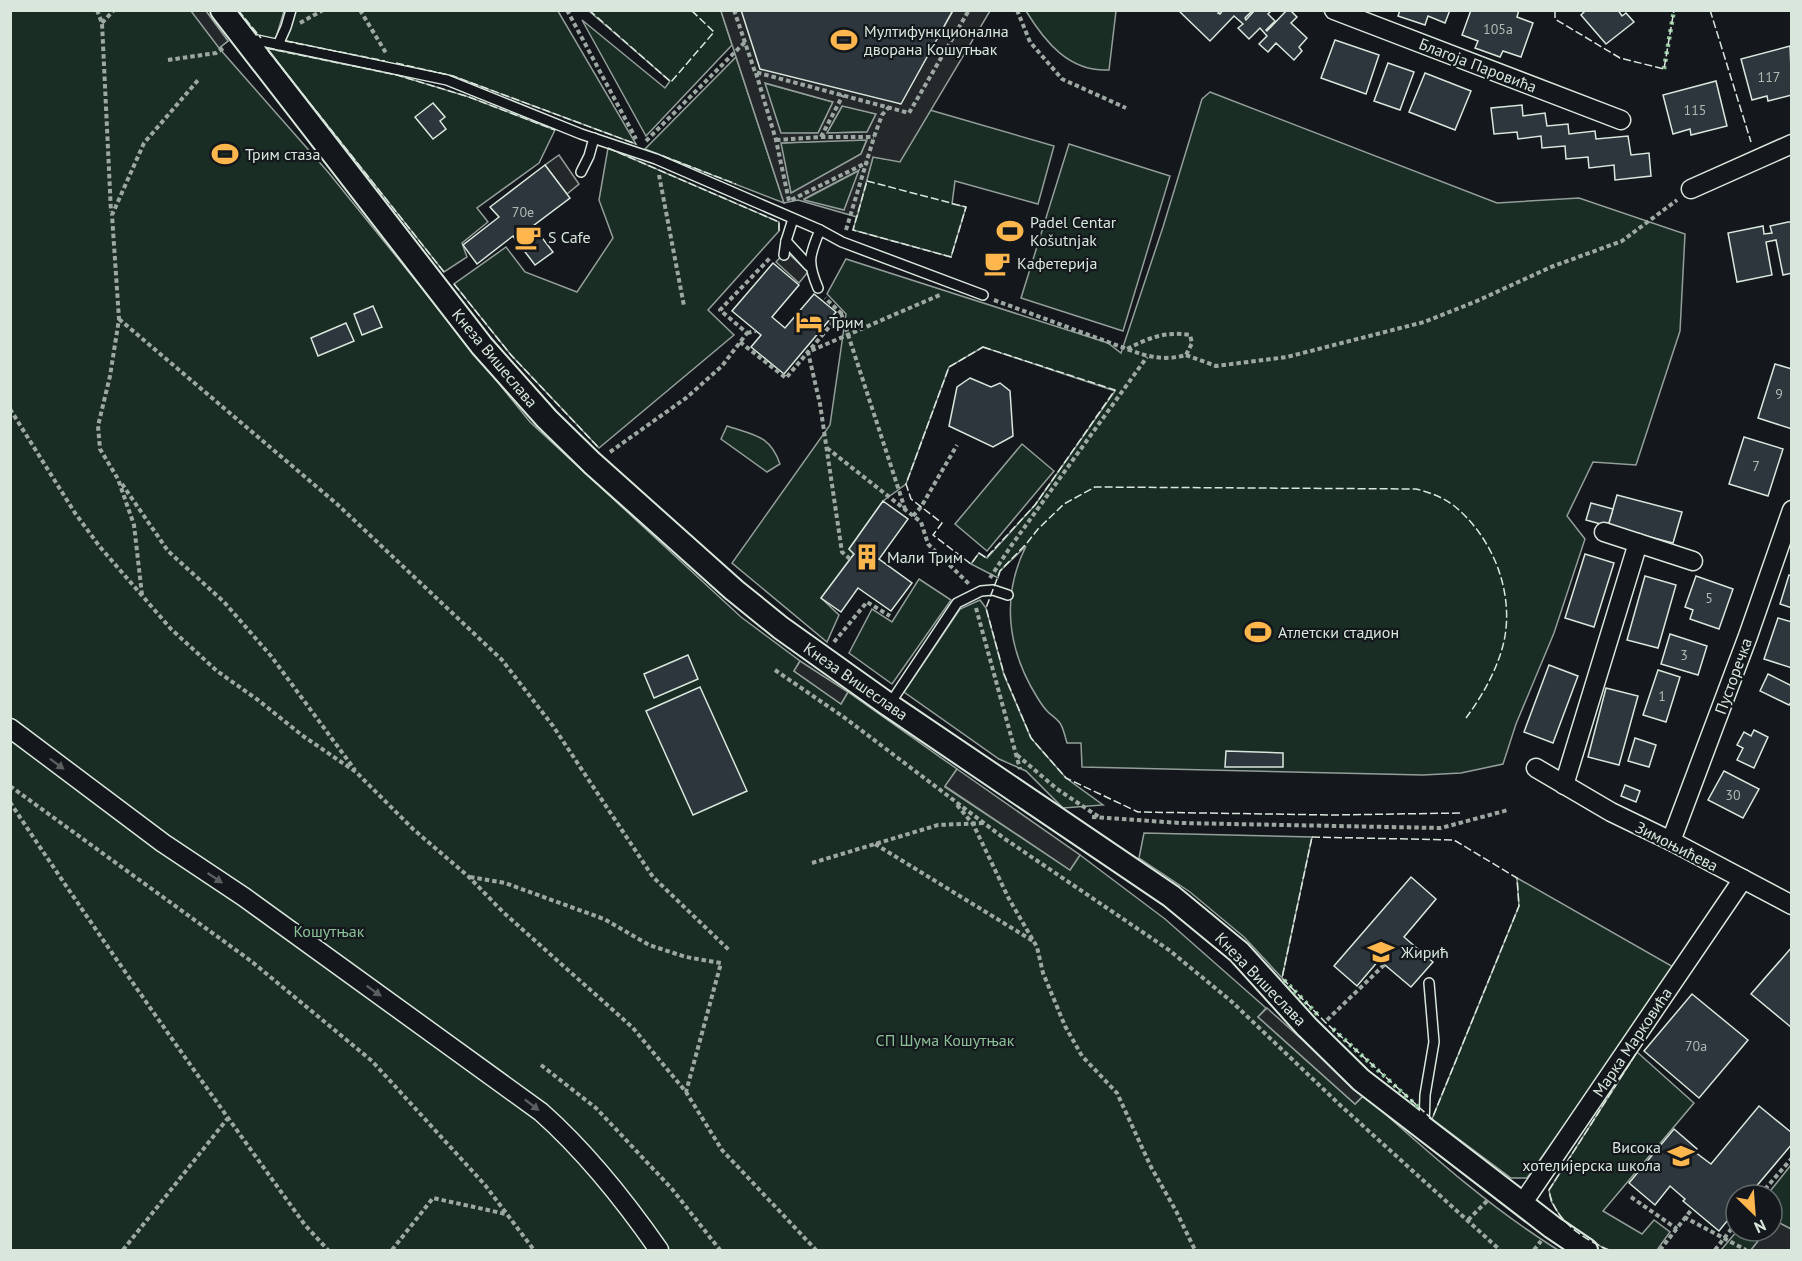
<svg xmlns="http://www.w3.org/2000/svg" width="1802" height="1261" font-family="'PT Sans',sans-serif">
<style>
.green{fill:#1a2d24;stroke:#939e99;stroke-width:1.5}
.parking{fill:#24282b;stroke:#939e99;stroke-width:1.5;fill-rule:evenodd}
.building{fill:#2c363c;stroke:#d8e6dc;stroke-width:1.5}
.lines{fill:none;stroke-linecap:round;stroke-linejoin:round}
.service-casing{stroke:#d8e6dc;stroke-width:12}
.minor-casing{stroke:#d8e6dc;stroke-width:21}
.tertiary-casing{stroke:#d8e6dc;stroke-width:26}
.path{stroke:#9da8a2;stroke-width:4;stroke-dasharray:4.5 3;stroke-linecap:butt}
.service{stroke:#14181c;stroke-width:9}
.minor{stroke:#14181c;stroke-width:18}
.tertiary{stroke:#14181c;stroke-width:22}
.hedge{stroke:#8ac095;stroke-width:4.5;stroke-dasharray:3 4.5;stroke-linecap:butt}
.fence{stroke:#d8e6dc;stroke-width:1.5;stroke-dasharray:8 3;stroke-linecap:butt}
.oneway{fill:#59605f}
.labels{text-anchor:middle;dominant-baseline:central;stroke-width:4.5;stroke-linejoin:round;paint-order:stroke}
.number-label{font-size:14px;fill:#adbab4}
.poi-label{font-size:16px;fill:#d8e6dc;stroke:#14181c;text-anchor:start}
.street-label{font-size:16px;fill:#d8e6dc;stroke:#14181c}
.park-label{font-size:16px;fill:#8ac095;stroke:#14181c}
</style>
<rect width="100%" height="100%" fill="#14181c"/>
<g class="green">
<path d="M 10,11 L 206,11 L 228,41 L 219,48 L 328,172 L 530,422 L 741,617 L 800,661 L 794,671 L 841,704 L 848,692 L 957,769 L 945,787 L 1070,870 L 1080,855 L 1165,919 L 1266,1008 L 1258,1017 L 1355,1104 L 1364,1095 C 1426,1150 1487,1206 1558,1250 L 11,1250 Z"/>
<path d="M 238,11 L 284,11 L 275,41 L 260,38 Z"/>
<path d="M 295,11 L 558,11 L 636,144 L 453,76 L 285,41 Z"/>
<path d="M 589,11 L 721,11 L 732,45 L 646,136 L 582,20 L 665,88 L 670,81 Z"/>
<path d="M 1026,11 L 1116,11 L 1109,70 C 1069,72 1045,42 1026,11 Z"/>
<path d="M 266,48 L 397,75 L 469,97 L 555,130 L 539,163 L 477,208 L 488,222 L 462,243 L 467,257 L 444,272 Z"/>
<path d="M 736,57 L 784,203 L 645,149 Z"/>
<path d="M 764,83 L 833,102 L 818,133 L 781,134 Z"/>
<path d="M 1210,92 L 1497,203 L 1579,198 L 1685,234 L 1680,331 L 1636,465 L 1593,462 L 1567,516 L 1585,539 L 1554,633 L 1516,724 L 1503,764 L 1461,773 L 1423,775 L 1082,767 L 1081,743 L 1067,743 C 1065,737 1064,730 1061,725 C 1059,720 1052,716 1048,712 C 1044,708 1040,702 1037,697 C 1007,649 1001,596 1026,546 L 1000,571 L 998,578 L 971,564 L 979,553 L 987,558 L 1035,505 L 1115,391 L 983,347 L 949,367 L 906,484 L 883,501 L 849,549 L 854,554 L 821,598 L 839,615 L 827,642 L 732,563 L 830,425 L 846,314 L 827,294 L 846,259 L 1108,343 L 1121,353 L 1163,227 L 1202,99 Z"/>
<path d="M 843,105 L 876,114 L 867,132 L 827,133 Z"/>
<path d="M 930,110 L 1054,146 L 1038,204 L 955,181 L 952,204 L 966,207 L 951,257 L 853,230 L 873,157 L 900,161 Z"/>
<path d="M 867,139 L 861,154 L 791,194 L 780,143 Z"/>
<path d="M 1069,144 L 1170,176 L 1123,331 L 1021,298 Z"/>
<path d="M 608,148 L 779,222 L 779,231 L 708,310 L 734,335 L 599,448 L 511,355 L 454,284 L 506,247 L 525,272 L 577,292 L 613,238 L 599,200 Z"/>
<path d="M 860,170 L 844,211 L 803,200 Z"/>
<path d="M 727,426 C 754,435 770,435 780,464 L 767,472 L 721,439 Z"/>
<path d="M 1022,444 L 1054,471 L 987,551 L 955,524 Z"/>
<path d="M 919,579 L 951,600 L 892,684 L 849,653 L 872,609 L 892,622 Z"/>
<path d="M 980,600 L 986,608 L 1004,675 L 1031,738 L 1066,778 L 1103,805 L 1063,808 L 1026,771 L 999,759 L 904,692 L 960,609 Z"/>
<path d="M 1144,833 L 1312,837 L 1282,978 L 1244,937 L 1190,892 L 1139,858 Z"/>
<path d="M 1517,878 L 1675,968 L 1527,1178 L 1511,1178 L 1432,1119 L 1519,906 Z"/>
<path d="M 1637,1052 L 1694,1103 L 1603,1211 L 1642,1234 L 1654,1220 L 1670,1232 L 1657,1250 L 1609,1250 L 1603,1248 L 1562,1219 L 1551,1201 L 1549,1190 Z"/>
<path d="M 1791,1165 L 1791,1229 L 1775,1221 L 1772,1224 L 1772,1195 L 1767,1195 Z"/>
<path d="M 1737,1231 L 1766,1231 L 1751,1250 L 1721,1250 Z"/>
</g>
<g class="parking">
<path d="M 191,11 L 206,11 L 228,41 L 219,48 Z"/>
<path d="M 721,11 L 741,11 L 900,104 L 953,11 L 990,11 L 900,162 L 873,157 L 857,217 L 798,200 L 784,203 ZM 765,83 L 833,102 L 818,133 L 781,133 ZM 842,106 L 876,114 L 867,132 L 827,133 ZM 867,140 L 861,154 L 791,193 L 781,143 ZM 859,170 L 844,210 L 804,200 L 804,199 Z"/>
<path d="M 559,155 L 579,184 L 567,194 L 545,165 Z"/>
<path d="M 786,251 L 808,272 L 799,283 L 776,262 Z"/>
<path d="M 800,661 L 848,692 L 841,704 L 794,671 Z"/>
<path d="M 957,769 L 1080,855 L 1070,870 L 945,786 Z"/>
<path d="M 1267,1008 L 1364,1095 L 1355,1104 L 1258,1017 Z"/>
<path d="M 1774,1220 L 1791,1229 L 1791,1250 L 1751,1250 L 1766,1231 L 1772,1231 L 1772,1224 Z"/>
</g>
<g class="building">
<path d="M 741,10 L 953,10 L 901,104 L 760,69 Z"/>
<path d="M 1178,10 L 1221,10 L 1218,13 L 1220,14 L 1223,10 L 1250,10 L 1251,12 L 1245,18 L 1246,20 L 1255,10 L 1268,10 L 1270,12 L 1268,14 L 1275,21 L 1266,30 L 1267,31 L 1287,10 L 1290,10 L 1297,17 L 1291,23 L 1307,38 L 1299,47 L 1302,51 L 1294,60 L 1276,43 L 1268,52 L 1259,44 L 1267,36 L 1260,28 L 1249,39 L 1238,28 L 1243,24 L 1234,16 L 1210,41 Z"/>
<path d="M 1400,10 L 1450,10 L 1445,23 L 1428,16 L 1425,25 L 1398,16 Z"/>
<path d="M 1471,10 L 1519,10 L 1517,17 L 1533,23 L 1521,57 L 1503,51 L 1500,57 L 1475,48 L 1478,41 L 1462,35 Z"/>
<path d="M 1586,10 L 1618,10 L 1622,16 L 1626,13 L 1634,22 L 1606,44 L 1581,15 Z"/>
<path d="M 1335,40 L 1379,55 L 1366,94 L 1321,78 Z"/>
<path d="M 1790,46 L 1792,95 L 1768,101 L 1767,96 L 1752,100 L 1741,59 Z"/>
<path d="M 1388,63 L 1414,72 L 1400,110 L 1374,101 Z"/>
<path d="M 1425,73 L 1471,91 L 1455,130 L 1409,112 Z"/>
<path d="M 1716,81 L 1727,126 L 1691,135 L 1690,129 L 1673,134 L 1663,95 Z"/>
<path d="M 433,103 L 445,117 L 440,121 L 446,129 L 433,139 L 415,117 Z"/>
<path d="M 1522,105 L 1523,116 L 1545,113 L 1547,126 L 1568,124 L 1569,134 L 1595,131 L 1596,139 L 1628,136 L 1631,155 L 1649,153 L 1651,176 L 1615,180 L 1614,165 L 1589,168 L 1588,157 L 1566,159 L 1565,146 L 1542,148 L 1541,136 L 1518,139 L 1517,132 L 1494,134 L 1491,108 Z"/>
<path d="M 545,165 L 570,198 L 533,226 L 553,252 L 535,265 L 513,236 L 477,264 L 463,245 L 499,217 L 490,207 Z"/>
<path d="M 1788,222 L 1792,222 L 1792,273 L 1783,275 L 1776,240 L 1766,242 L 1772,275 L 1737,282 L 1728,233 L 1763,226 L 1764,234 L 1772,233 L 1770,226 Z"/>
<path d="M 773,263 L 799,285 L 772,317 L 785,328 L 814,294 L 836,312 L 784,374 L 751,347 L 761,335 L 732,311 Z"/>
<path d="M 373,306 L 382,327 L 362,335 L 354,314 Z"/>
<path d="M 346,323 L 354,341 L 318,356 L 311,338 Z"/>
<path d="M 1775,364 L 1792,369 L 1792,429 L 1758,418 Z"/>
<path d="M 970,378 L 991,387 L 1000,383 L 1010,391 L 1013,436 L 993,447 L 949,426 L 957,387 Z"/>
<path d="M 1744,437 L 1783,449 L 1768,496 L 1729,484 Z"/>
<path d="M 1617,495 L 1682,512 L 1673,543 L 1608,526 Z"/>
<path d="M 883,501 L 908,519 L 879,559 L 912,583 L 891,611 L 858,588 L 841,612 L 821,598 L 854,554 L 849,549 Z"/>
<path d="M 1591,503 L 1613,509 L 1608,526 L 1586,520 Z"/>
<path d="M 1585,554 L 1614,563 L 1594,627 L 1565,618 Z"/>
<path d="M 1789,575 L 1792,576 L 1792,608 L 1780,604 Z"/>
<path d="M 1645,576 L 1676,585 L 1658,648 L 1627,640 Z"/>
<path d="M 1696,576 L 1733,589 L 1719,629 L 1690,619 L 1693,610 L 1685,607 Z"/>
<path d="M 1778,618 L 1792,622 L 1792,668 L 1764,659 Z"/>
<path d="M 1670,634 L 1707,646 L 1698,675 L 1661,664 Z"/>
<path d="M 688,655 L 698,679 L 654,698 L 644,674 Z"/>
<path d="M 1549,665 L 1578,676 L 1553,743 L 1524,732 Z"/>
<path d="M 1658,670 L 1680,677 L 1666,722 L 1643,715 Z"/>
<path d="M 1768,674 L 1792,686 L 1792,701 L 1789,705 L 1760,691 Z"/>
<path d="M 700,687 L 747,791 L 693,815 L 646,711 Z"/>
<path d="M 1606,688 L 1638,696 L 1619,765 L 1588,757 Z"/>
<path d="M 1754,730 L 1768,737 L 1754,768 L 1737,760 L 1743,748 L 1737,745 L 1744,732 L 1751,736 Z"/>
<path d="M 1635,738 L 1656,745 L 1649,767 L 1628,761 Z"/>
<path d="M 1226,751 L 1283,753 L 1283,767 L 1225,767 Z"/>
<path d="M 1724,771 L 1759,789 L 1743,818 L 1708,800 Z"/>
<path d="M 1625,785 L 1640,791 L 1636,802 L 1621,796 Z"/>
<path d="M 1411,877 L 1436,899 L 1404,937 L 1433,962 L 1411,987 L 1379,960 L 1357,986 L 1334,966 Z"/>
<path d="M 1792,947 L 1792,1028 L 1751,994 Z"/>
<path d="M 1692,994 L 1748,1040 L 1699,1098 L 1644,1051 Z"/>
<path d="M 1759,1106 L 1792,1133 L 1792,1144 L 1749,1195 L 1736,1195 L 1736,1210 L 1719,1231 L 1683,1201 L 1685,1199 L 1670,1186 L 1655,1205 L 1629,1183 L 1674,1129 L 1697,1149 L 1695,1152 L 1711,1164 Z"/>
</g>
<g class="lines">
<g class="service-casing">
<g id="service">
<path d="M 249,44 L 257,40 L 447,80 L 581,134 L 656,159 L 820,230 L 842,242 L 983,295"/>
<path d="M 278,45 L 286,27 L 291,10"/>
<path d="M 581,172 L 589,156 L 594,138"/>
<path d="M 786,241 L 809,266"/>
<path d="M 784,255 L 786,241 L 793,219"/>
<path d="M 818,288 C 807,262 809,256 820,230"/>
<path d="M 889,705 L 957,603 L 981,591 L 993,590 L 1008,595"/>
<path d="M 1424,1127 L 1425,1095 L 1434,1042 L 1429,983"/>
</g>
</g>
<g class="minor-casing">
<g id="minor">
<path d="M 1334,10 L 1621,120"/>
<path d="M 1691,189 L 1792,144"/>
<path d="M 1604,532 L 1693,561"/>
<path d="M 10,728 L 163,843 L 244,897 L 541,1112 C 586,1152 625,1201 659,1250"/>
<path d="M 1536,768 L 1611,812 L 1671,841 L 1792,905"/>
<path d="M 1564,785 L 1638,543"/>
<path d="M 1671,841 L 1748,636 L 1792,510"/>
<path d="M 1522,1204 L 1743,879"/>
</g>
</g>
<g class="tertiary-casing">
<path id="tertiary" d="M 222,10 L 482,346 L 547,419 L 592,463 L 734,590 L 781,628 L 889,705 L 1171,896 L 1239,952 L 1307,1027 L 1361,1080 L 1552,1227 L 1586,1250"/>
</g>
<g class="path">
<path d="M 97,10 L 102,23 L 111,212"/>
<path d="M 360,10 L 386,53"/>
<path d="M 567,10 L 636,139"/>
<path d="M 734,10 L 755,72 L 909,113 L 969,10"/>
<path d="M 1017,10 L 1030,42 L 1062,79 L 1126,108"/>
<path d="M 102,23 L 114,10"/>
<path d="M 300,23 L 323,10"/>
<path d="M 168,60 L 216,53 L 225,47"/>
<path d="M 756,73 L 776,140 L 789,201 L 868,162"/>
<path d="M 821,137 L 843,95"/>
<path d="M 776,140 L 821,137 L 874,137"/>
<path d="M 646,141 L 745,42"/>
<path d="M 659,175 L 684,306"/>
<path d="M 846,230 L 874,137 L 882,115 L 889,107"/>
<path d="M 994,300 L 1127,349 C 1148,357 1164,361 1186,355 L 1192,343 L 1190,335 C 1166,331 1148,338 1127,349"/>
<path d="M 841,313 L 905,509"/>
<path d="M 119,319 L 337,504 L 502,660 L 553,726 L 653,877 L 729,950"/>
<path d="M 747,333 L 756,331"/>
<path d="M 740,342 L 786,378 L 841,313 L 825,298"/>
<path d="M 1186,355 L 1216,366 L 1287,357 L 1424,322 L 1477,301 L 1551,267 L 1622,241 L 1677,200"/>
<path d="M 10,409 L 75,513 L 100,547 L 171,629 L 217,671 L 258,700 L 303,736 L 356,772 L 413,829 L 469,877 L 503,912 L 633,1028 L 686,1092 L 722,1150 L 816,1250"/>
<path d="M 827,448 L 921,522 L 928,544 L 969,584"/>
<path d="M 610,452 L 686,398 L 722,366 L 747,333 L 720,310 L 771,257"/>
<path d="M 122,484 L 168,551 L 224,602 L 271,656 L 355,770"/>
<path d="M 913,516 L 921,507 L 957,445"/>
<path d="M 850,559 L 842,552 L 820,404 L 808,352 L 942,294"/>
<path d="M 990,578 L 1011,546 L 1147,357"/>
<path d="M 142,595 L 134,525 L 118,479 L 100,449 L 98,426 L 110,376 L 119,319 L 112,215 L 144,143 L 199,79"/>
<path d="M 976,608 L 1020,769"/>
<path d="M 834,642 L 867,602 L 890,616"/>
<path d="M 775,670 L 845,718 L 1005,839 L 1169,950 L 1231,1001 L 1340,1105 L 1500,1250"/>
<path d="M 1017,755 L 1057,789 L 1099,817"/>
<path d="M 10,786 L 251,961 L 372,1061 L 485,1185 L 534,1250"/>
<path d="M 10,802 C 105,946 204,1085 305,1225 L 328,1250"/>
<path d="M 957,805 L 973,824 L 1009,899 L 1037,947 L 1043,973 L 1065,1026 L 1082,1056 L 1117,1093 L 1151,1167 L 1176,1211 L 1195,1250"/>
<path d="M 1092,817 L 1180,823 L 1441,828 L 1508,810"/>
<path d="M 875,844 L 1033,941"/>
<path d="M 812,863 L 938,825 L 985,823"/>
<path d="M 470,877 L 505,883 L 604,919 L 649,945 L 686,957 L 721,963 L 686,1092"/>
<path d="M 1327,1020 L 1384,965"/>
<path d="M 541,1065 L 596,1108 L 672,1189 L 720,1250"/>
<path d="M 1760,1195 L 1792,1158"/>
<path d="M 1631,1197 L 1677,1229"/>
<path d="M 1684,1217 L 1746,1250"/>
<path d="M 1468,1220 L 1488,1200"/>
<path d="M 123,1250 L 228,1118"/>
<path d="M 392,1250 L 433,1198 L 506,1214"/>
<path d="M 1534,1250 L 1541,1241"/>
<path d="M 1660,1250 L 1692,1209"/>
<path d="M 1715,1250 L 1736,1223"/>
</g>
<use href="#service" class="service"/>
<use href="#minor" class="minor"/>
<use href="#tertiary" class="tertiary"/>
<g class="hedge">
<path d="M 1664,69 L 1674,10"/>
<path d="M 1284,980 L 1320,1017"/>
<path d="M 1333,1029 L 1419,1108"/>
</g>
<g class="fence">
<path d="M 238,10 L 261,38"/>
<path d="M 589,10 L 671,82 L 714,32 L 691,10"/>
<path d="M 1555,10 L 1555,19 L 1620,58 L 1664,69 L 1674,10"/>
<path d="M 1710,10 L 1751,142"/>
<path d="M 285,41 L 385,61"/>
<path d="M 396,63 L 453,76 L 636,144"/>
<path d="M 608,148 L 779,222 L 779,231"/>
<path d="M 663,156 L 736,184"/>
<path d="M 867,181 L 966,207 L 951,257 L 853,230 Z"/>
<path d="M 444,272 L 266,48 L 397,75 L 469,97 L 555,130"/>
<path d="M 454,284 L 511,355 L 599,448"/>
<path d="M 983,347 L 1115,390 L 1035,505 L 986,558 L 979,553 L 971,564 L 933,535 L 942,523 L 911,499 L 906,484 L 949,367 Z"/>
<path d="M 1460,813 L 1333,815 L 1138,812 L 1066,778 L 1031,738 L 1004,674 L 986,608 L 1000,571 L 1027,543 L 1038,529 L 1064,504 L 1095,487 L 1416,489 C 1429,492 1442,497 1453,505 C 1491,535 1513,588 1505,636 C 1500,665 1483,695 1466,718"/>
<path d="M 1312,837 L 1454,840 L 1517,878 L 1519,906 L 1432,1119 L 1325,1022 L 1282,978 Z"/>
<path d="M 1609,1250 C 1583,1239 1553,1219 1549,1190 L 1637,1052"/>
</g>
</g>
<defs><path id="oneway-solid" d="M-6-.8H1V-3.2L6.5 0L1 3.2V.8H-6Z" transform="scale(1.5)"/></defs>
<g class="oneway">
<use href="#oneway-solid" transform="translate(57 764) rotate(37)"/>
<use href="#oneway-solid" transform="translate(215 878) rotate(34)"/>
<use href="#oneway-solid" transform="translate(374 991) rotate(35)"/>
<use href="#oneway-solid" transform="translate(532 1105) rotate(38)"/>
</g>
<defs>
<g id="stadium-bare" transform="scale(2.07)"><path d="M0-5a6.5 5 0 1 0 0 10a6.5 5 0 1 0 0-10ZM-3.5-1.8h7v3.6h-7Z" fill="#ffb74d" stroke="#14181c" stroke-width="2.5" paint-order="stroke"/></g>
<g id="cafe-bare" transform="scale(2.07)"><path d="M-5.5-4.5H6V0H3Q3 3.5 0 3.5H-2.5Q-5.5 3.5-5.5 0ZM3-3.2v2h1.7v-2ZM-6 4.5H4V6H-6Z" fill="#ffb74d" stroke="#14181c" stroke-width="2.5" paint-order="stroke"/></g>
<g id="hotel-bare" transform="scale(2.07)"><path d="M-6-4.5h1.5V1H6V5H4.5V3h-9V5H-6ZM-4 0a1.8 1.8 0 1 1 3.6 0ZM.5 0V-2.5h3Q6-2.5 6 0Z" fill="#ffb74d" stroke="#14181c" stroke-width="2.5" paint-order="stroke"/></g>
<g id="building-bare" transform="scale(2.07)"><path d="M-4-6H4V6H1V3H-1V6H-4ZM-2.5-4.3h1.7v1.8h-1.7ZM.8-4.3h1.7v1.8H.8ZM-2.5-1h1.7V.8h-1.7ZM.8-1h1.7V.8H.8Z" fill="#ffb74d" stroke="#14181c" stroke-width="2.5" paint-order="stroke"/></g>
<g id="school-bare" transform="scale(2.07)"><path d="M0-5L7-2L0 1L-7-2ZM-4 1L0 2.5L4 1V4Q0 6-4 4Z" fill="#ffb74d" stroke="#14181c" stroke-width="2.5" paint-order="stroke"/></g>
<g id="university-bare" transform="scale(2.07)"><path d="M0-5L7-2L0 1L-7-2ZM-4 1L0 2.5L4 1V4Q0 6-4 4Z" fill="#ffb74d" stroke="#14181c" stroke-width="2.5" paint-order="stroke"/></g>
</defs>
<g fill-rule="evenodd">
<use href="#stadium-bare" x="844" y="40"/>
<use href="#stadium-bare" x="225" y="154"/>
<use href="#stadium-bare" x="1010" y="231"/>
<use href="#cafe-bare" x="528" y="237"/>
<use href="#cafe-bare" x="997" y="263"/>
<use href="#hotel-bare" x="809" y="322"/>
<use href="#building-bare" x="867" y="557"/>
<use href="#stadium-bare" x="1258" y="632"/>
<use href="#school-bare" x="1381" y="952"/>
<use href="#university-bare" x="1681" y="1156"/>
</g>
<g class="labels">
<g class="number-label">
<text x="1498" y="29">105a</text>
<text x="1769" y="77">117</text>
<text x="1695" y="110">115</text>
<text x="523" y="212">70e</text>
<text x="1779" y="394">9</text>
<text x="1756" y="466">7</text>
<text x="1709" y="598">5</text>
<text x="1684" y="655">3</text>
<text x="1662" y="696">1</text>
<text x="1733" y="795">30</text>
<text x="1696" y="1046">70a</text>
</g>
<g class="poi-label">
<text x="864" y="31">Мултифункционална<tspan x="864" dy="18">дворана Кошутњак</tspan></text>
<text x="245" y="154">Трим стаза</text>
<text x="1030" y="222">Padel Centar<tspan x="1030" dy="18">Košutnjak</tspan></text>
<text x="548" y="237">S Cafe</text>
<text x="1017" y="263">Кафетерија</text>
<text x="829" y="322">Трим</text>
<text x="887" y="557">Мали Трим</text>
<text x="1278" y="632">Атлетски стадион</text>
<text x="1401" y="952">Жирић</text>
<text x="1661" y="1147" text-anchor="end">Висока<tspan x="1661" dy="18">хотелијерска школа</tspan></text>
</g>
<g class="street-label">
<text transform="translate(1478 65) rotate(21)">Благоја Паровића</text>
<text transform="translate(495 358) rotate(50)">Кнеза Вишеслава</text>
<text transform="translate(1733 676) rotate(-70)">Пусторечка</text>
<text transform="translate(856 681) rotate(35)">Кнеза Вишеслава</text>
<text transform="translate(1677 846) rotate(27)">Зимоњићева</text>
<text transform="translate(1261 979) rotate(46)">Кнеза Вишеслава</text>
<text transform="translate(1632 1042) rotate(-56)">Марка Марковића</text>
</g>
<g class="park-label">
<text x="329" y="931">Кошутњак</text>
<text x="945" y="1040">СП Шума Кошутњак</text>
</g>
</g>
<rect width="1802" height="1261" fill="none" stroke="#d8e6dc" stroke-width="24"/>
<g transform="translate(1754 1213) rotate(155)"><circle r="28" fill="#14181c" stroke="#626a69" stroke-width="1.5"/>
<path d="M0-4.5L10 22L0 15L-10 22Z" fill="#ffb74d"/>
<text y="-9" font-size="16" font-weight="bold" text-anchor="middle" fill="#d8e6dc">N</text>
</g>
</svg>
